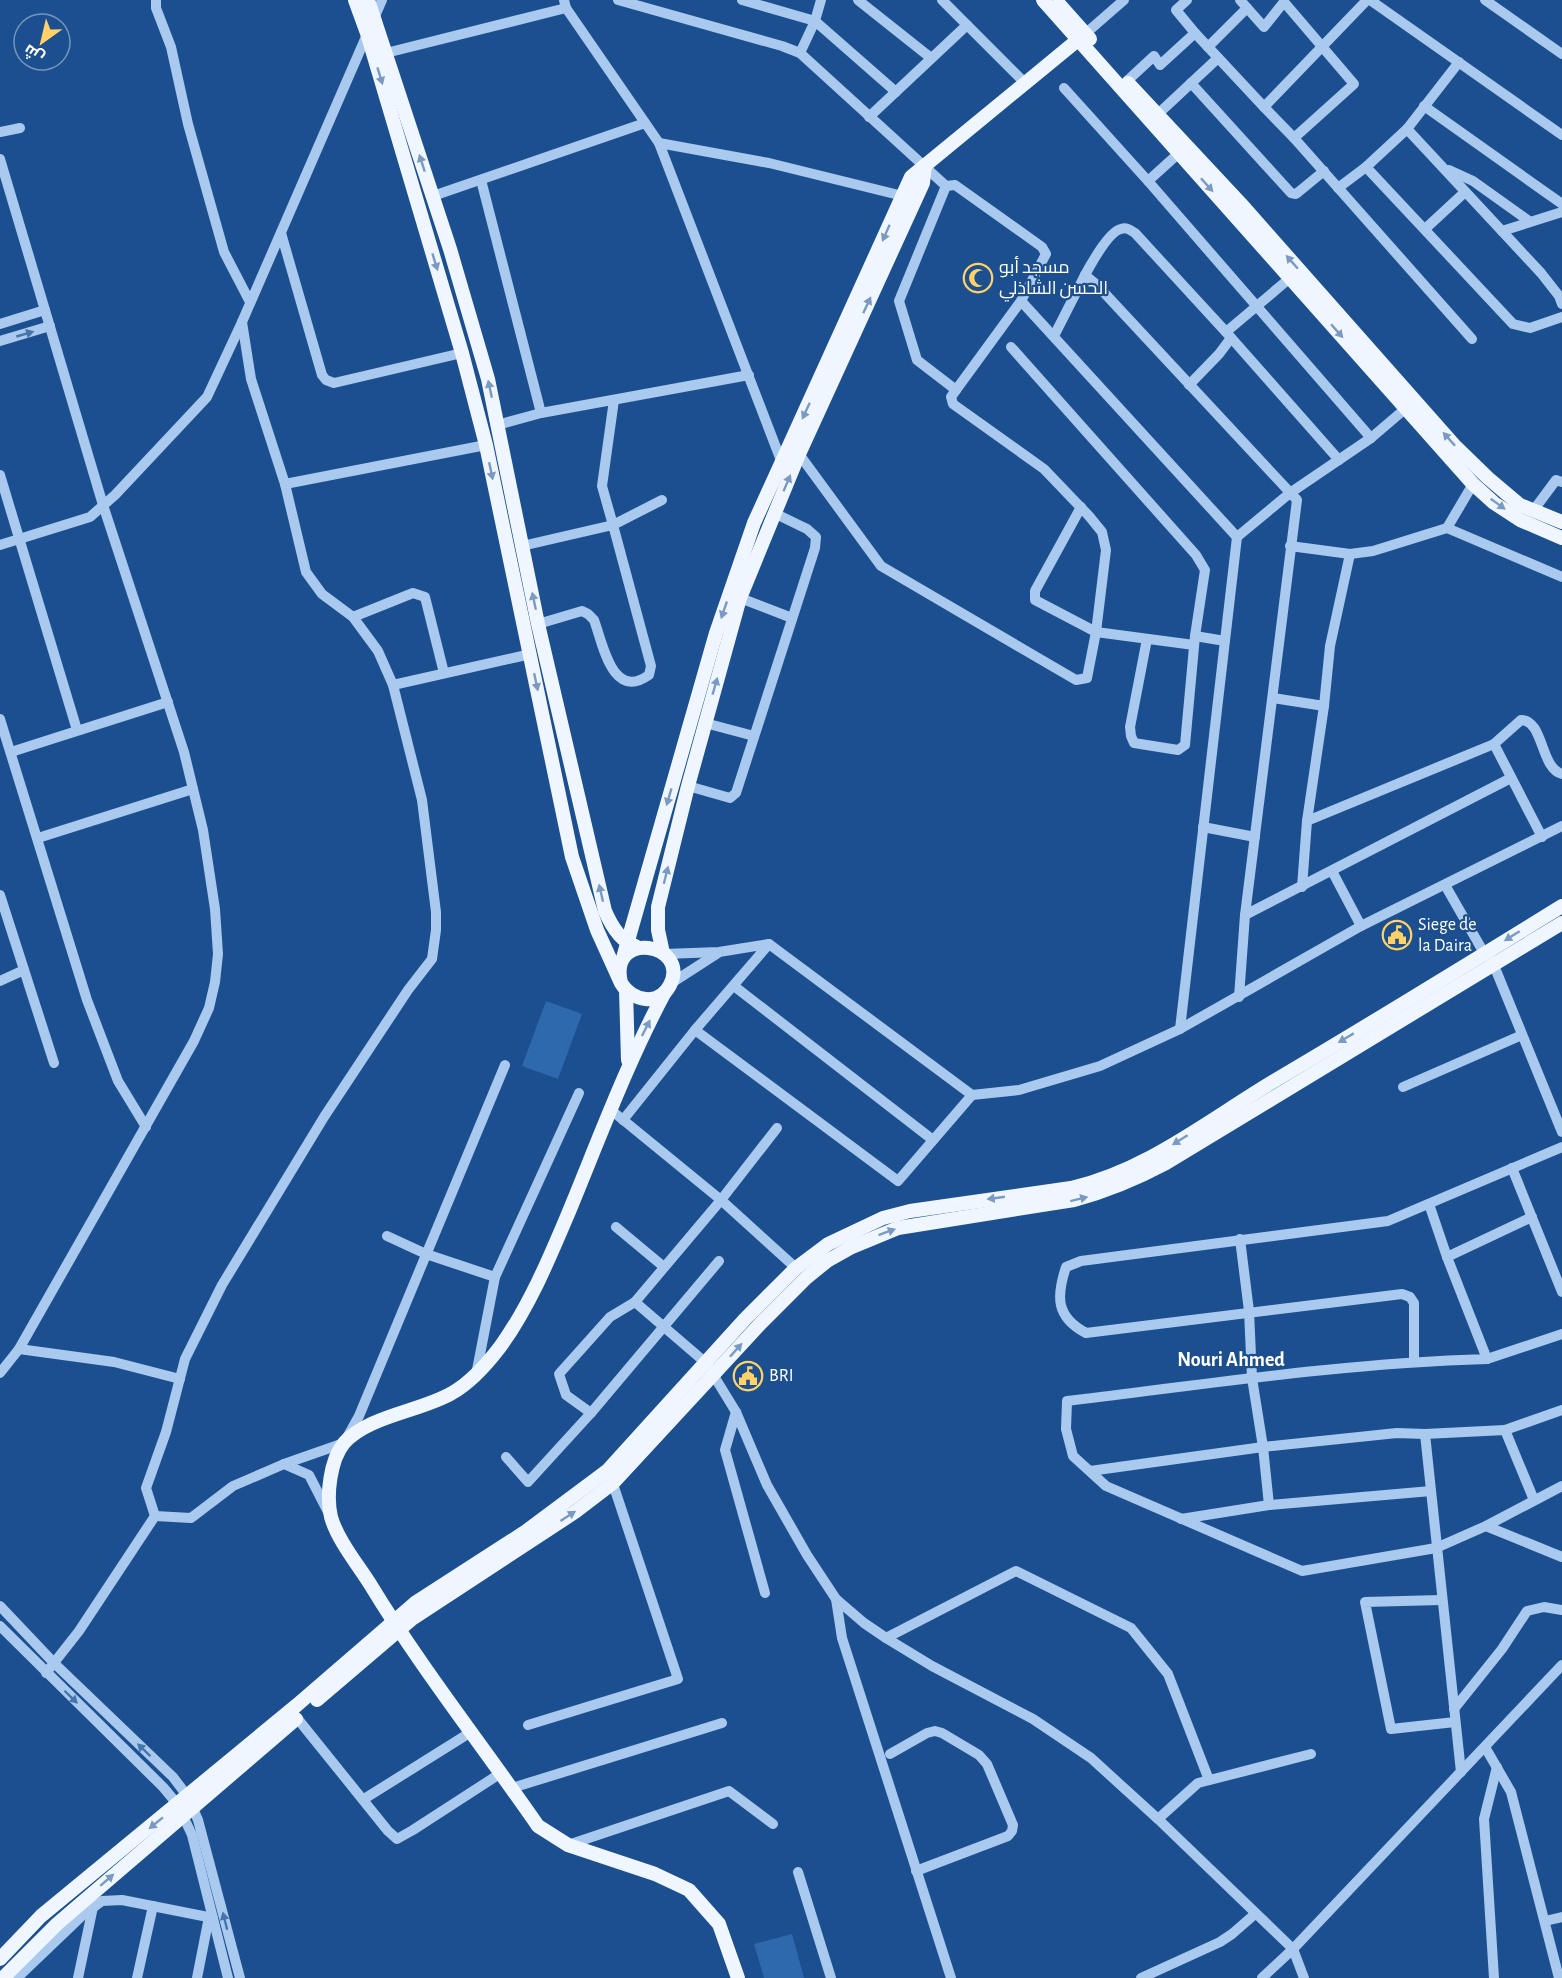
<svg xmlns="http://www.w3.org/2000/svg" width="1562" height="1978" font-family="'Alegreya Sans',Cairo,sans-serif">
<style>
.green{fill:#2e69ad}
.lines{fill:none;stroke-linecap:round;stroke-linejoin:round}
.minor{stroke:#a9c9ee;stroke-width:10}
.major{stroke:#f0f6ff;stroke-width:14}
.oneway{fill:#7b9ac1}
.oneway2{fill:#4674ac}
.labels{text-anchor:middle;dominant-baseline:central;stroke-width:4.5;stroke-linejoin:round;paint-order:stroke}
.poi-label{font-size:18px;fill:#fff;stroke:#1b4f8f;text-anchor:start}
.neighbourhood-label{font-size:20px;font-weight:bold;fill:#fff;stroke:#1b4f8f}
</style>
<rect width="100%" height="100%" fill="#1b4f8f"/>
<g class="green">
<path d="M 546,1001 L 582,1014 L 558,1079 L 522,1066 Z"/>
<path d="M 792,1934 L 804,1978 L 764,1978 L 754,1944 Z"/>
</g>
<g class="lines">
<g class="minor">
<path d="M 156,0 L 156,8 L 171,47 L 188,124 L 224,252 L 250,302"/>
<path d="M 564,0 L 566,8 L 659,143 L 782,463"/>
<path d="M 618,0 L 782,46 L 800,53 L 946,186"/>
<path d="M 742,0 L 815,21 L 896,92"/>
<path d="M 858,0 L 931,58"/>
<path d="M 942,0 L 1025,83"/>
<path d="M 1240,0 L 1264,27 L 1284,2 L 1354,84 L 1294,138 L 1264,107"/>
<path d="M 1370,0 L 1562,135"/>
<path d="M 1485,0 L 1562,54"/>
<path d="M 1195,33 L 1264,107 L 1367,0"/>
<path d="M 1085,34 L 1124,0"/>
<path d="M 1208,47 L 1247,8"/>
<path d="M 386,53 L 566,8"/>
<path d="M 800,53 L 815,21 L 821,0"/>
<path d="M 1459,62 L 1407,129 L 1366,167 L 1513,324 L 1530,328 L 1562,317"/>
<path d="M 1127,81 L 1154,56 L 1160,65 L 1195,33 L 1176,10 L 1187,0"/>
<path d="M 1191,83 L 1291,193 L 1296,194 L 1324,171"/>
<path d="M 1064,88 L 1148,181 L 1371,438"/>
<path d="M 1424,106 L 1562,204"/>
<path d="M 1158,114 L 1218,58"/>
<path d="M 869,117 L 967,25"/>
<path d="M 1407,129 L 1541,273 L 1559,296 L 1562,304"/>
<path d="M 0,132 L 20,128"/>
<path d="M 1294,138 L 1472,339"/>
<path d="M 659,143 L 769,163 L 903,196"/>
<path d="M 0,159 L 103,505 L 184,752 L 203,830 L 215,909 L 218,954 L 215,982 L 209,1008 L 194,1041 L 19,1349 L 0,1373"/>
<path d="M 1449,170 L 1473,181 L 1529,221"/>
<path d="M 481,180 L 541,413"/>
<path d="M 1148,181 L 1179,153"/>
<path d="M 955,185 L 1042,247 L 1046,254 L 1021,301 L 956,390 L 917,360 L 899,301 L 946,186 Z"/>
<path d="M 1338,188 L 1366,167"/>
<path d="M 433,196 L 645,123"/>
<path d="M 1425,229 L 1465,192"/>
<path d="M 1502,231 L 1562,212"/>
<path d="M 281,233 L 322,375 L 326,380 L 334,383 L 462,353"/>
<path d="M 1085,275 C 1091,264 1109,231 1121,229 C 1127,227 1130,230 1135,233 L 1226,332"/>
<path d="M 1290,278 L 1226,332 L 1339,460"/>
<path d="M 1021,301 L 1237,537"/>
<path d="M 0,324 L 45,310"/>
<path d="M 1054,336 L 1085,275 L 1096,284 L 1297,500 L 1245,915 L 1239,997"/>
<path d="M 0,341 L 50,326"/>
<path d="M 1011,347 L 1196,555 L 1205,570 L 1195,636 L 1185,745 L 1178,750 L 1134,743 L 1131,736 L 1130,727 L 1147,639"/>
<path d="M 1189,385 L 1219,354 L 1231,338"/>
<path d="M 614,400 L 602,486 L 613,525 L 662,500"/>
<path d="M 497,425 L 541,413 L 749,375"/>
<path d="M 799,454 L 881,566 L 1076,680 L 1087,678 L 1096,632 L 1106,550 L 1102,532 L 1089,516 L 1044,469 L 953,404 L 951,397 L 956,390"/>
<path d="M 0,475 L 77,730"/>
<path d="M 285,484 L 486,445"/>
<path d="M 1081,507 L 1035,591 L 1035,600 L 1096,632 L 1194,645"/>
<path d="M 1533,511 L 1556,480 L 1562,482"/>
<path d="M 1447,528 L 1473,484"/>
<path d="M 0,545 L 90,517 L 115,495 L 207,397 L 242,322 L 382,0"/>
<path d="M 522,546 L 613,525 L 651,666 L 649,675 C 612,701 603,644 594,620 L 588,614 L 582,611 L 538,624"/>
<path d="M 1290,546 L 1350,554 L 1373,551 L 1447,528 L 1562,577"/>
<path d="M 740,598 L 792,618"/>
<path d="M 353,617 L 413,593 L 425,597 L 444,673"/>
<path d="M 1195,636 L 1225,641"/>
<path d="M 393,685 L 531,654"/>
<path d="M 1273,698 L 1324,706 L 1307,821 L 1302,887"/>
<path d="M 1324,706 L 1330,646 L 1350,554"/>
<path d="M 0,719 L 87,1000 L 118,1081 L 146,1127"/>
<path d="M 705,723 L 754,736"/>
<path d="M 1494,744 L 1542,837"/>
<path d="M 11,752 L 168,702"/>
<path d="M 688,786 L 730,798 L 736,793 L 815,548 L 816,537 L 807,529 L 774,513"/>
<path d="M 1307,821 L 1494,744 L 1521,720 C 1544,720 1540,768 1562,774"/>
<path d="M 1203,827 L 1255,837"/>
<path d="M 38,838 L 193,789"/>
<path d="M 1332,871 L 1361,926"/>
<path d="M 1445,885 L 1484,953 L 1493,963 L 1562,1132"/>
<path d="M 0,895 L 54,1063"/>
<path d="M 1245,915 L 1511,778"/>
<path d="M 664,954 L 719,952 L 769,944 L 972,1095 L 1019,1090 L 1100,1066 L 1180,1029 L 1361,926 L 1562,826"/>
<path d="M 0,981 L 24,970"/>
<path d="M 670,984 L 718,953"/>
<path d="M 734,986 L 933,1140"/>
<path d="M 1180,1029 L 1237,537 L 1290,493 L 1371,438 L 1405,409"/>
<path d="M 695,1030 L 898,1181 L 972,1095"/>
<path d="M 1403,1087 L 1522,1035"/>
<path d="M 611,1110 L 721,1200 L 796,1268"/>
<path d="M 623,1120 L 695,1030 L 769,944"/>
<path d="M 777,1128 L 721,1200 L 635,1302 L 706,1363 L 736,1412 L 767,1485 L 807,1555 L 836,1599 L 864,1623 L 886,1638 L 932,1666 L 1033,1719 L 1091,1758 L 1158,1819 L 1293,1949 L 1304,1978"/>
<path d="M 1512,1168 L 1562,1292"/>
<path d="M 1429,1204 L 1447,1257 L 1487,1359 C 1346,1363 1207,1384 1067,1401 L 1066,1429 L 1073,1456 L 1106,1486 L 1302,1571 L 1436,1548 L 1486,1526 L 1562,1486"/>
<path d="M 616,1227 L 664,1267"/>
<path d="M 387,1236 L 426,1254 L 495,1277"/>
<path d="M 1240,1239 L 1249,1311 L 1252,1378 L 1263,1447 L 1269,1505"/>
<path d="M 1447,1257 L 1532,1217"/>
<path d="M 19,1349 L 114,1362 L 180,1379"/>
<path d="M 1487,1359 L 1562,1334"/>
<path d="M 1414,1361 L 1414,1303 L 1410,1297 L 1402,1294 L 1086,1333 C 1056,1317 1056,1297 1066,1267 L 1081,1261 L 1388,1221 L 1562,1147"/>
<path d="M 476,1375 L 495,1277 L 579,1093"/>
<path d="M 736,1412 L 725,1450 L 765,1593"/>
<path d="M 591,1413 L 566,1395 L 559,1374 L 610,1317 L 635,1302"/>
<path d="M 1505,1430 L 1562,1410"/>
<path d="M 1425,1434 L 1461,1772"/>
<path d="M 506,1457 L 528,1482 L 591,1413 L 719,1261"/>
<path d="M 284,1464 L 309,1475 L 328,1512"/>
<path d="M 1090,1471 L 1263,1447 L 1397,1433 L 1425,1434 L 1505,1430 L 1534,1500"/>
<path d="M 155,1516 L 191,1518 L 233,1486 L 284,1464 L 344,1443 L 359,1416 L 505,1065"/>
<path d="M 1181,1519 L 1269,1505 L 1431,1491"/>
<path d="M 1486,1526 L 1562,1557"/>
<path d="M 836,1599 L 842,1638 L 951,1978"/>
<path d="M 1441,1600 L 1365,1602 L 1391,1729 L 1455,1722"/>
<path d="M 0,1606 L 54,1663 L 173,1777 L 188,1797 L 198,1820 L 240,1978"/>
<path d="M 0,1626 L 163,1787 L 178,1805 L 192,1835 L 228,1978"/>
<path d="M 886,1638 L 1016,1571 L 1131,1628 L 1168,1674 L 1209,1780"/>
<path d="M 46,1673 L 79,1631 L 155,1516 L 146,1488 L 166,1432 L 185,1359 L 222,1285 L 324,1117 L 408,990 L 432,959 L 436,930 L 436,912 L 422,800 L 393,685 L 378,651 L 353,617 L 322,594 L 306,572 L 285,484 L 251,379 L 242,322"/>
<path d="M 1454,1709 L 1502,1649 L 1527,1611 L 1544,1607 L 1562,1610"/>
<path d="M 297,1718 L 388,1831 L 397,1839 L 413,1830 L 501,1773"/>
<path d="M 528,1725 L 678,1679 L 611,1478"/>
<path d="M 1485,1747 L 1511,1792 L 1559,1978"/>
<path d="M 890,1754 L 927,1733 L 935,1731 L 942,1733 L 979,1755 L 987,1764 L 1013,1825 L 1012,1831 L 1008,1836 L 916,1871"/>
<path d="M 512,1788 L 722,1723"/>
<path d="M 364,1799 L 471,1732"/>
<path d="M 1158,1819 L 1198,1783 L 1311,1754"/>
<path d="M 568,1845 L 729,1791 L 773,1824"/>
<path d="M 798,1872 L 831,1978"/>
<path d="M 1545,1921 L 1562,1917"/>
<path d="M 17,1978 L 83,1915 L 102,1901 L 122,1900 L 213,1918"/>
<path d="M 78,1978 L 93,1907"/>
<path d="M 137,1978 L 153,1906"/>
<path d="M 197,1978 L 209,1917"/>
<path d="M 1141,1978 L 1220,1942 L 1232,1934 L 1255,1914"/>
<path d="M 1262,1978 L 1293,1949 L 1562,1665"/>
<path d="M 1494,1978 L 1484,1819 L 1497,1767"/>
</g>
<g class="major">
<path d="M 355,0 L 367,33 L 462,353 L 486,445 L 572,857 L 597,930 L 621,983 C 632,1001 659,1007 670,985 C 691,943 608,929 621,983"/>
<path d="M 368,0 L 450,249 L 488,379 L 538,624 L 605,911 C 611,925 620,941 635,946"/>
<path d="M 1043,0 L 1473,484 L 1494,503 L 1520,520 L 1562,538"/>
<path d="M 1059,4 L 1090,39"/>
<path d="M 1128,83 L 1241,204 L 1454,445 L 1488,478 L 1520,505 L 1562,522"/>
<path d="M 663,953 L 658,930 L 658,907 L 688,786 L 740,598 L 799,454 L 923,183 L 925,165"/>
<path d="M 623,958 L 716,633 L 754,523 L 911,177 L 1085,34"/>
<path d="M 626,990 L 628,1060"/>
<path d="M 665,992 C 627,1063 599,1139 568,1214 C 549,1259 529,1307 500,1347 C 487,1364 470,1383 452,1393 C 422,1411 367,1416 344,1443 C 330,1460 326,1496 331,1517 C 337,1539 358,1565 370,1584 C 421,1668 482,1745 538,1826 L 568,1845 L 655,1874 L 689,1890 L 719,1924 L 738,1978"/>
<path d="M 317,1700 L 412,1619 L 575,1512 L 613,1483 L 761,1323 L 806,1278 L 827,1261 L 852,1247 L 898,1228 L 1074,1200 C 1107,1191 1136,1179 1166,1163 L 1562,923"/>
<path d="M 0,1959 L 41,1916 L 297,1705 L 415,1603 L 525,1532 L 608,1470 L 745,1319 L 796,1268 L 828,1244 L 883,1218 L 910,1211 L 1071,1188 C 1149,1170 1211,1118 1279,1078 C 1374,1022 1468,964 1562,906"/>
<path d="M 3,1978 L 57,1924 L 296,1719"/>
</g>
</g>
<defs><path id="oneway-solid" d="M-6-.8H1V-3.2L6.5 0L1 3.2V.8H-6Z" transform="scale(1.5)"/></defs>
<g class="oneway">
<use href="#oneway-solid" transform="translate(380 76) rotate(73)"/>
<use href="#oneway-solid" transform="translate(422 163) rotate(-108)"/>
<use href="#oneway-solid" transform="translate(1207 185) rotate(48)"/>
<use href="#oneway-solid" transform="translate(886 233) rotate(114)"/>
<use href="#oneway-solid" transform="translate(435 262) rotate(73)"/>
<use href="#oneway-solid" transform="translate(1292 262) rotate(-131)"/>
<use href="#oneway-solid" transform="translate(867 305) rotate(-65)"/>
<use href="#oneway-solid" transform="translate(1337 331) rotate(49)"/>
<use href="#oneway-solid" transform="translate(490 389) rotate(-102)"/>
<use href="#oneway-solid" transform="translate(806 411) rotate(115)"/>
<use href="#oneway-solid" transform="translate(1449 439) rotate(-132)"/>
<use href="#oneway-solid" transform="translate(491 471) rotate(78)"/>
<use href="#oneway-solid" transform="translate(787 483) rotate(-67)"/>
<use href="#oneway-solid" transform="translate(1498 504) rotate(36)"/>
<use href="#oneway-solid" transform="translate(534 601) rotate(-102)"/>
<use href="#oneway-solid" transform="translate(724 610) rotate(109)"/>
<use href="#oneway-solid" transform="translate(536 682) rotate(78)"/>
<use href="#oneway-solid" transform="translate(715 686) rotate(-74)"/>
<use href="#oneway-solid" transform="translate(669 797) rotate(106)"/>
<use href="#oneway-solid" transform="translate(666 875) rotate(-76)"/>
<use href="#oneway-solid" transform="translate(601 893) rotate(-103)"/>
<use href="#oneway-solid" transform="translate(1512 936) rotate(148)"/>
<use href="#oneway-solid" transform="translate(646 1028) rotate(-63)"/>
<use href="#oneway-solid" transform="translate(1346 1038) rotate(149)"/>
<use href="#oneway-solid" transform="translate(1180 1140) rotate(148)"/>
<use href="#oneway-solid" transform="translate(996 1198) rotate(172)"/>
<use href="#oneway-solid" transform="translate(1079 1199) rotate(-14)"/>
<use href="#oneway-solid" transform="translate(887 1232) rotate(-20)"/>
<use href="#oneway-solid" transform="translate(736 1350) rotate(-48)"/>
<use href="#oneway-solid" transform="translate(568 1516) rotate(-33)"/>
<use href="#oneway-solid" transform="translate(156 1823) rotate(141)"/>
<use href="#oneway-solid" transform="translate(107 1880) rotate(-41)"/>
</g>
<g class="oneway2">
<use href="#oneway-solid" transform="translate(25 334) rotate(-16)"/>
<use href="#oneway-solid" transform="translate(71 1697) rotate(44)"/>
<use href="#oneway-solid" transform="translate(144 1750) rotate(-136)"/>
<use href="#oneway-solid" transform="translate(225 1921) rotate(-104)"/>
</g>
<defs>
<g id="mosque-ring" transform="scale(1.5)"><circle r="9.5" fill="#1b4f8f" stroke="#ffd166" stroke-width="1.5"/><path d="M3.5-4.9A6 6 0 1 0 3.5 4.9A5 5 0 1 1 3.5-4.9Z" fill="#ffd166"/></g>
<g id="civic-ring" transform="scale(1.5)"><circle r="9.5" fill="#1b4f8f" stroke="#ffd166" stroke-width="1.5"/><path d="M-.6-6.5H3V-4.5H.6V-3L4-1V1h2V6H-6V1h2V-1L-.6-3ZM-1.2 2.5V6h2.4V2.5Z" fill="#ffd166"/></g>
</defs>
<g fill-rule="evenodd">
<use href="#mosque-ring" x="978" y="278"/>
<use href="#civic-ring" x="1397" y="935"/>
<use href="#civic-ring" x="748" y="1376"/>
</g>
<g class="labels">
<g class="poi-label">
<text x="999" y="268">مسجد أبو<tspan x="999" dy="21">الحسن الشاذلي</tspan></text>
<text x="1418" y="925">Siege de<tspan x="1418" dy="21">la Daira</tspan></text>
<text x="769" y="1376">BRI</text>
</g>
<g class="neighbourhood-label">
<text x="1231" y="1360">Nouri Ahmed</text>
</g>
</g>
<g transform="translate(42 42) rotate(214)"><circle r="28" fill="#1b4f8f" stroke="#7695bc" stroke-width="1.5"/>
<path d="M0-4.5L10 22L0 15L-10 22Z" fill="#ffd166"/>
<text y="-9" font-size="16" font-weight="bold" text-anchor="middle" fill="#ffffff">ش</text>
</g>
</svg>
